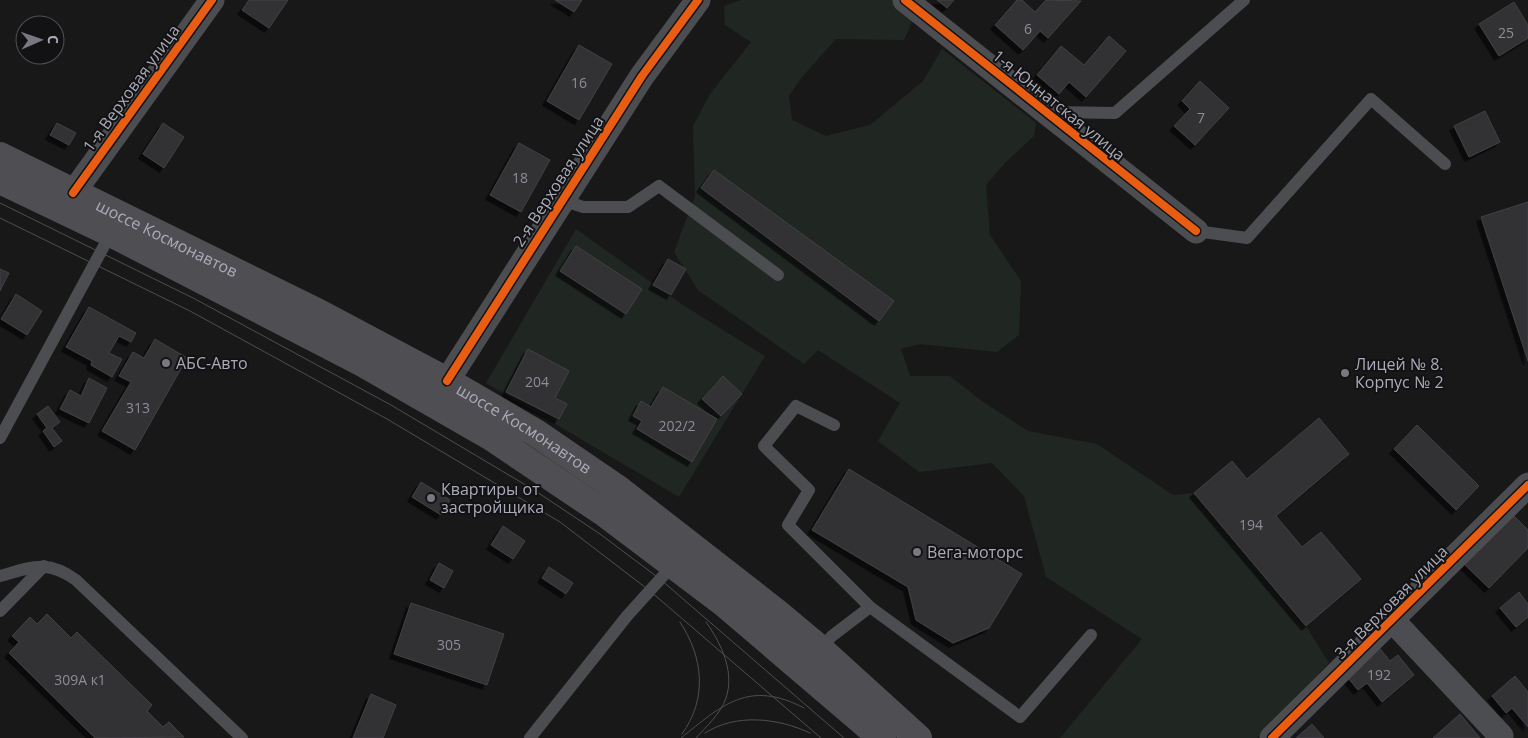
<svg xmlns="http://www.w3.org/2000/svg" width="1528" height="738" font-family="'Open Sans',sans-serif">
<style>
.green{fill:#202722}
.building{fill:#333234;stroke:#414144;filter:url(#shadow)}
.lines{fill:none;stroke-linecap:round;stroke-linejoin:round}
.lane{stroke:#4c4d51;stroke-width:12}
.street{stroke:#4c4d51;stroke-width:25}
.primary{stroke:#4f4e53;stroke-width:28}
.tram{stroke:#4d4e51;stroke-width:1}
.cycleway-casing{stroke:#121214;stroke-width:11}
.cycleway{stroke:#e95d12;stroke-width:8}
.poi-dot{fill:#777880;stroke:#121214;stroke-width:2}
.labels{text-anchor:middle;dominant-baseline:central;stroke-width:4;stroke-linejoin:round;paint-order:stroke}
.number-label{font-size:14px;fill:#8c8d97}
.street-label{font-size:16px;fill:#aaabb8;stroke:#121214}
.poi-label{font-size:16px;fill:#aaabb8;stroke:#121214;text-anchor:start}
</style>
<defs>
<filter id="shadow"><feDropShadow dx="-4.5" dy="4.5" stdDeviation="0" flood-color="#0009"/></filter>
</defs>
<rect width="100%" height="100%" fill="#181818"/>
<g class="green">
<path d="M 741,0 L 892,0 L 914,17 L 904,40 L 836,39 L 801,78 L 789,96 L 792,120 L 826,136 L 870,125 L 923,81 L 942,49 L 1036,123 L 1034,136 L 1006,162 L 986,185 L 990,235 L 1021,281 L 1019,335 L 997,352 L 920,344 L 901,349 L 910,376 L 950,376 L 979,399 L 1028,431 L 1097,444 L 1173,495 L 1194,493 L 1306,626 L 1329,663 L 1257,738 L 1060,738 L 1142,639 L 1046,577 L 1024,496 L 992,463 L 919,472 L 878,441 L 900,403 L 818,350 L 804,364 L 698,290 L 674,252 L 695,196 L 693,126 L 710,94 L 751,42 L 725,25 L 724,6 Z"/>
<path d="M 576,229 L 683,305 L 765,356 L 679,497 L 486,383 Z"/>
</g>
<g class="building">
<path d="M 249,0 L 288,0 L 269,28 L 242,10 Z"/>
<path d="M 555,0 L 582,0 L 574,12 Z"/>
<path d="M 937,0 L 954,0 L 947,8 Z"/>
<path d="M 1017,0 L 1022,0 L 1035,12 L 1046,0 L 1081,1 L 1048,38 L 1040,31 L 1023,50 L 995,25 Z"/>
<path d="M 1514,2 L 1528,25 L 1528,38 L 1499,56 L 1479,24 Z"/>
<path d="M 1109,36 L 1126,51 L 1086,97 L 1069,82 L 1059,94 L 1037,75 L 1061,46 L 1084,65 Z"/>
<path d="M 579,45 L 612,64 L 579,120 L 547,101 Z"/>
<path d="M 1200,81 L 1229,108 L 1195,145 L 1174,126 L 1190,109 L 1182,101 Z"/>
<path d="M 1485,111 L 1500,142 L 1469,157 L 1454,126 Z"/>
<path d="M 57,123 L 76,133 L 69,145 L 50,135 Z"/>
<path d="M 163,123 L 184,137 L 164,168 L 143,154 Z"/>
<path d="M 519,143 L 550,160 L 521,212 L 490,195 Z"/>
<path d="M 714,170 L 894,301 L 879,321 L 701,188 Z"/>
<path d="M 1528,202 L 1528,361 L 1481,217 Z"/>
<path d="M 576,246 L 642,289 L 626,314 L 560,271 Z"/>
<path d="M 668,259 L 686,269 L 671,295 L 653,285 Z"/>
<path d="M 0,269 L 9,273 L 0,291 Z"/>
<path d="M 16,294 L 42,311 L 27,335 L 1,319 Z"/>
<path d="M 89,307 L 136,333 L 131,342 L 119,336 L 109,353 L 122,359 L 112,377 L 91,365 L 92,361 L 66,347 Z"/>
<path d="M 155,339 L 187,358 L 135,450 L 102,431 L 131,382 L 119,376 L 133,352 L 144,358 Z"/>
<path d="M 528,349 L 569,371 L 555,398 L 567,404 L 559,419 L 506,392 Z"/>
<path d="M 723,376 L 742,394 L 721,416 L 702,399 Z"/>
<path d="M 89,378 L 107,388 L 89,423 L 60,409 L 70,390 L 81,396 Z"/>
<path d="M 663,387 L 717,419 L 692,462 L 637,429 L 642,421 L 633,416 L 641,401 L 651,407 Z"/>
<path d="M 48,406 L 60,422 L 52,428 L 62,441 L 54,447 L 43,431 L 47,428 L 37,414 Z"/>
<path d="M 1319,418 L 1349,454 L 1276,516 L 1302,547 L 1321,532 L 1361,579 L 1306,626 L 1194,493 L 1232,461 L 1247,479 Z"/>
<path d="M 1417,425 L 1479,486 L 1456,510 L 1394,449 Z"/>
<path d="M 849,469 L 1022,574 L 989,628 L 953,643 L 916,620 L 908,587 L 812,530 Z"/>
<path d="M 421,482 L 450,500 L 441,515 L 412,497 Z"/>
<path d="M 1511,513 L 1528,530 L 1528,548 L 1489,588 L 1462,562 Z"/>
<path d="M 503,526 L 525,541 L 513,559 L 491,545 Z"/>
<path d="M 439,563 L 453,571 L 444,588 L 430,580 Z"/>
<path d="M 549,567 L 573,583 L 566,594 L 542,578 Z"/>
<path d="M 1519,592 L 1528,604 L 1528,617 L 1516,627 L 1500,608 Z"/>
<path d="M 411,603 L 504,634 L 487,685 L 394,654 Z"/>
<path d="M 47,614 L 71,638 L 77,632 L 152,705 L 147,711 L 163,727 L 169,722 L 184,737 L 95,738 L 9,653 L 19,642 L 12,636 L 30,617 L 37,624 Z"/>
<path d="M 1377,645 L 1390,661 L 1398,655 L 1414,675 L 1382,702 L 1367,683 L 1358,690 L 1344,673 Z"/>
<path d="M 1515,676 L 1528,692 L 1528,727 L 1512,708 L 1506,713 L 1492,696 Z"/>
<path d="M 371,694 L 396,705 L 383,738 L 353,738 Z"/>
<path d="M 1460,714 L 1480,738 L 1433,738 Z"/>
<path d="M 1312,724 L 1324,738 L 1296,738 Z"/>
</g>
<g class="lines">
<g class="lane">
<path d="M 1051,112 L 1115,113 L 1244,0"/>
<path d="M 562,200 L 583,207 L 628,207 L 659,186 L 778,275"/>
<path d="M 1196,231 L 1247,238 L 1371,99 L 1445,164"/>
<path d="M 834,425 L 796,406 L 764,446 L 809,490 L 788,525 L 870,607"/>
<path d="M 0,438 L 111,233"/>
<path d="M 0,576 C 32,567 47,559 76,580 L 242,738"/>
<path d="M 0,611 L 44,566"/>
<path d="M 820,649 L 832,636 L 870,607 L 1020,717 L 1091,635"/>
<path d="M 530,738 L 627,616 L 673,565"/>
</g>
<g class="street">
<path d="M 905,0 L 1196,231"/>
<path d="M 73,193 L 212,0"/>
<path d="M 447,381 L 642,76 L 698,0"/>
<path d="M 1393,621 L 1501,736"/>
<path d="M 1272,738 L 1528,485"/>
</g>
<g class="primary">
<path id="s1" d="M 0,156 L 319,313 L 447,381 L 536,433 L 618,489 L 777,613 L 820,649 L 918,738"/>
<path d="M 0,180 L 111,233 L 363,363 L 490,436 L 606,514 L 724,603 L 882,738"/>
</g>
<g class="tram">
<path d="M 0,203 L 195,299 L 391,405 L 534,490 L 600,534 L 660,579 L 844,738"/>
<path d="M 0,218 L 190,311 L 387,419 L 560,522 L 650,591 L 821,738"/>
<path d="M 680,622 C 703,657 708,698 682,734"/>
<path d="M 705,733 C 736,713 778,718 810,733"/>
<path d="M 681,738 C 722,705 749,679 804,708"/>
<path d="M 696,738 C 707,726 721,713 726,698 C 735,672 721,643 706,622"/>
</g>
<g class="cycleway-casing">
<g id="cycleway">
<path d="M 905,0 L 1196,231"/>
<path d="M 73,193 L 212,0"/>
<path d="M 447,381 L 642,76 L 698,0"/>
<path d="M 1272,738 L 1528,485"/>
</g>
</g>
<use href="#cycleway" class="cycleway"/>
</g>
<g class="poi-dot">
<circle cx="166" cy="363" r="5"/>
<circle cx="1345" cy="373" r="5"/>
<circle cx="431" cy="498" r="5"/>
<circle cx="917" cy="552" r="5"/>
</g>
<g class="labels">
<g class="number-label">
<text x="1028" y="28">6</text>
<text x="1506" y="32">25</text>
<text x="579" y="82">16</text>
<text x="1201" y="117">7</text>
<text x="520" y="177">18</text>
<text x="537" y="381">204</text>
<text x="138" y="407">313</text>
<text x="677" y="425">202/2</text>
<text x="1251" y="524">194</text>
<text x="449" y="644">305</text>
<text x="1379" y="674">192</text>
<text x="80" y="679">309А к1</text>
</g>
<g class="street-label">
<text transform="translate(131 88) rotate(-54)">1-я Верховая улица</text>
<text transform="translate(1059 105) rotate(39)">1-я Юннатская улица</text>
<text transform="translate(558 181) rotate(-57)">2-я Верховая улица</text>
<text stroke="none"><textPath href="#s1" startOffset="186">шоссе Космонавтов</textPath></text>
<text stroke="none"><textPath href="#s1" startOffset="591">шоссе Космонавтов</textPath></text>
<text transform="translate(1391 602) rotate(-45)">3-я Верховая улица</text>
</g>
<g class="poi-label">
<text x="176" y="363">АБС-Авто</text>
<text x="1355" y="364">Лицей № 8.<tspan x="1355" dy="18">Корпус № 2</tspan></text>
<text x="441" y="489">Квартиры от<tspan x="441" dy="18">застройщика</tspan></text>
<text x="927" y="552">Вега-моторс</text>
</g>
</g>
<g transform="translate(40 40) rotate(88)"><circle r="24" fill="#121214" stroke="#4f4f56"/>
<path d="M0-4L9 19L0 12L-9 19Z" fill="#777880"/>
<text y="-8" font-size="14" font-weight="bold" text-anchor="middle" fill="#aaabb8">С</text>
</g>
</svg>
